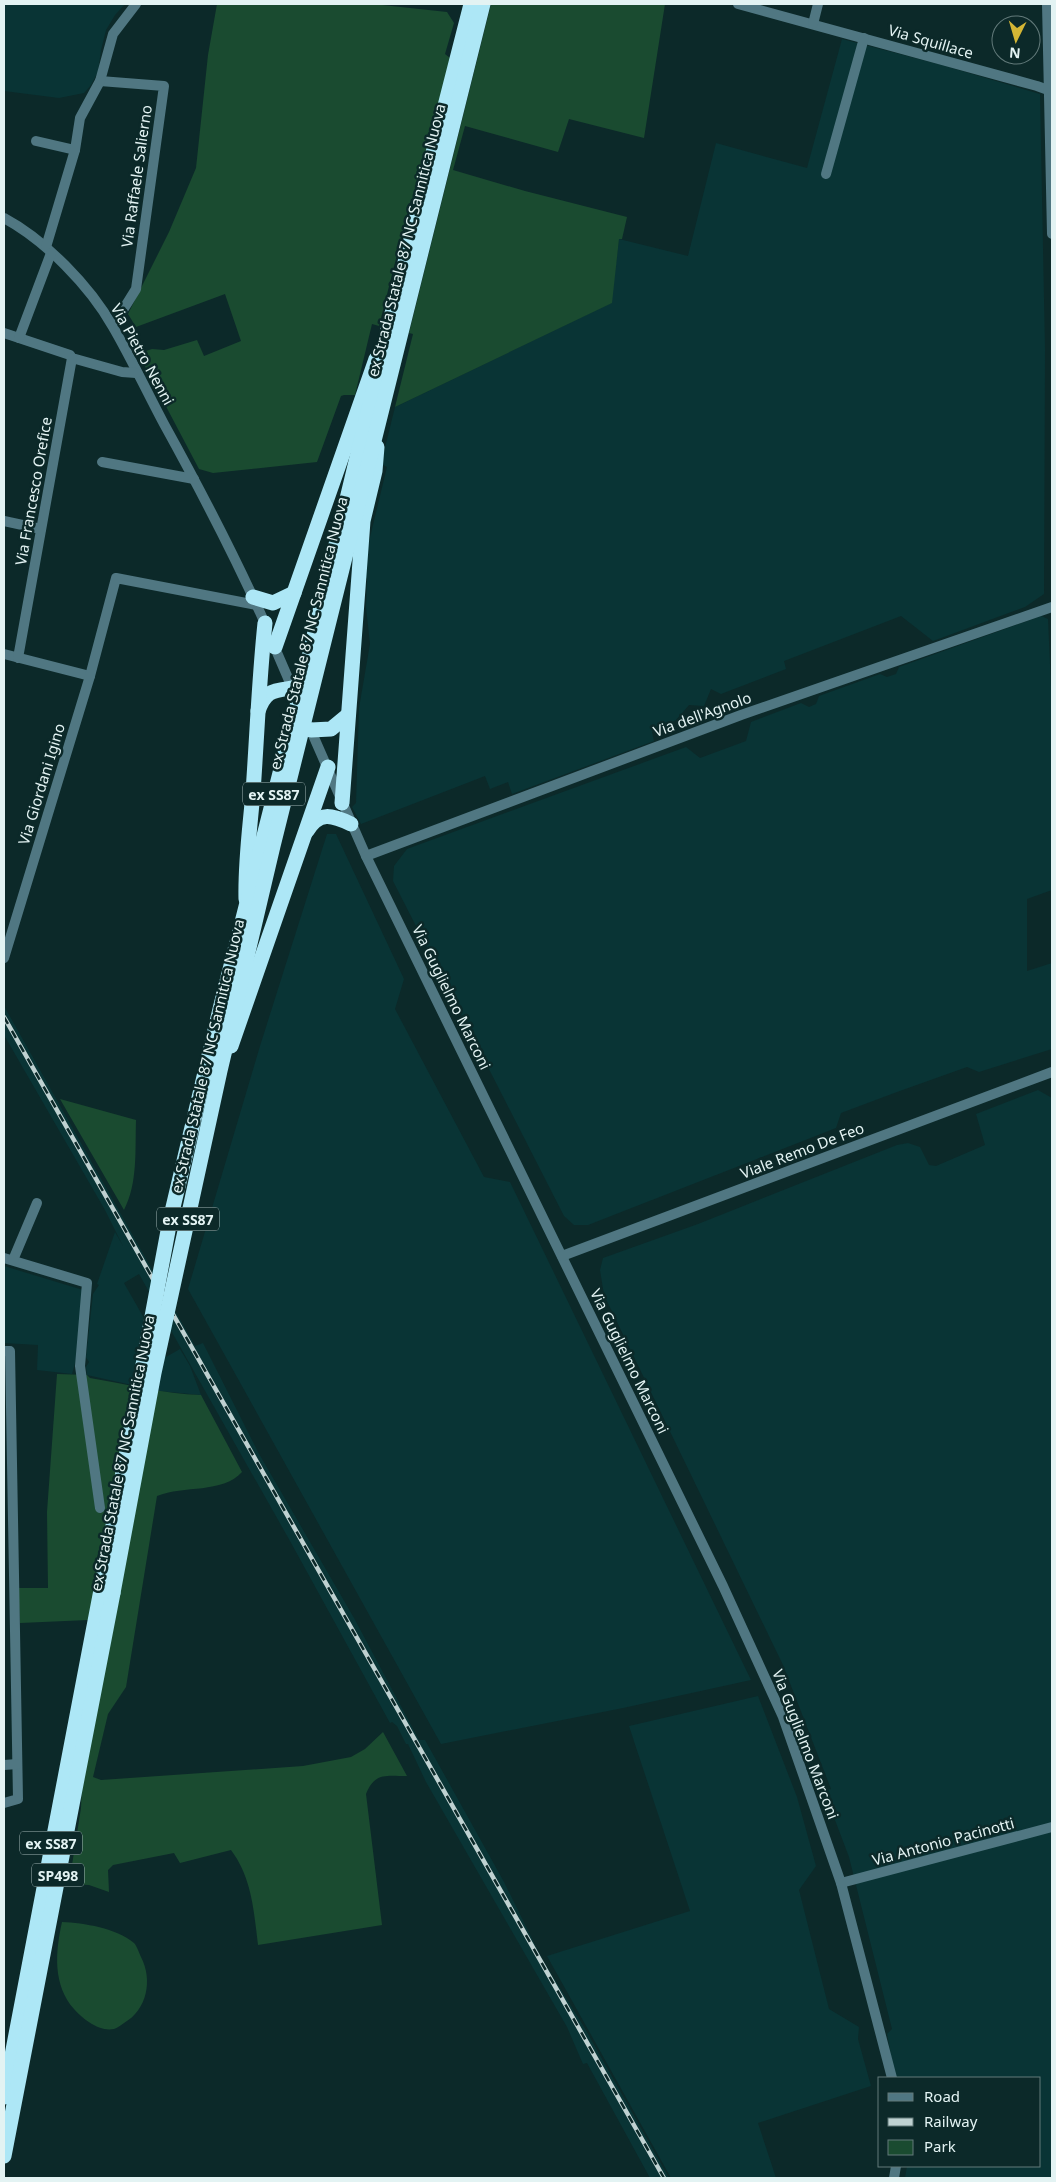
<svg xmlns="http://www.w3.org/2000/svg" width="1056" height="2182" font-family="'Noto Sans',sans-serif">
<style>
.built{fill:#093435}
.green{fill:#1a4b30}
.lines{fill:none;stroke-linecap:round;stroke-linejoin:round}
.minor{stroke:#507782;stroke-width:10}
.highway{stroke:#ade7f6;stroke-width:15}
.rail-casing{stroke:#bfd1d1;stroke-width:4.5}
.rail{stroke:#0c2929;stroke-width:2.5;stroke-dasharray:8;stroke-linecap:butt}
.highway-bridge{stroke:#ade7f6;stroke-width:15}
.labels{text-anchor:middle;dominant-baseline:central;stroke-width:5;stroke-linejoin:round;paint-order:stroke}
.shield{fill:#0c2929;stroke:#a2b6b6;stroke-width:1}
.shield-label{font-size:14px;font-weight:bold;fill:#e3f3f3}
.street-label{font-size:15px;fill:#e3f3f3;stroke:#0c2929}
</style>
<rect width="100%" height="100%" fill="#0c2929"/>
<g class="built">
<path d="M 4,4 L 125,4 L 115,15 L 106,30 L 101,50 L 98,72 L 91,85 L 84,93 L 59,98 L 4,91 Z"/>
<path d="M 842,39 L 942,65 L 1040,94 L 1045,350 L 1044,594 L 1025,607 L 933,641 L 901,616 L 784,661 L 786,669 L 721,694 L 711,689 L 704,706 L 689,705 L 676,720 L 652,732 L 654,741 L 512,794 L 508,782 L 490,789 L 485,776 L 361,824 L 352,807 L 356,803 L 359,708 L 370,644 L 366,607 L 367,578 L 364,579 L 366,554 L 387,467 L 381,464 L 395,407 L 611,303 L 619,239 L 688,256 L 716,143 L 807,168 Z"/>
<path d="M 1041,616 L 1048,619 L 1052,709 L 1052,890 L 1027,899 L 1027,971 L 1052,963 L 1052,1049 L 979,1072 L 967,1067 L 897,1092 L 841,1113 L 836,1128 L 588,1225 L 574,1225 L 564,1216 L 393,881 L 394,866 L 407,849 L 686,747 L 700,758 L 746,741 L 751,722 L 801,703 L 809,707 L 816,704 L 819,696 L 880,674 L 887,677 L 896,674 L 899,667 Z"/>
<path d="M 327,834 L 336,834 L 404,979 L 395,1009 L 484,1177 L 510,1182 L 751,1680 L 623,1708 L 441,1744 L 188,1289 L 260,1046 Z"/>
<path d="M 4,1006 L 195,1346 L 203,1343 L 258,1452 L 354,1618 L 419,1740 L 425,1740 L 504,1882 L 542,1959 L 584,2027 L 669,2178 L 650,2178 L 587,2063 L 583,2064 L 567,2027 L 426,1782 L 408,1744 L 406,1744 L 397,1726 L 392,1722 L 390,1723 L 290,1541 L 139,1274 L 124,1283 L 166,1357 L 180,1349 L 190,1366 L 201,1395 L 159,1391 L 87,1375 L 86,1367 L 89,1362 L 86,1357 L 93,1294 L 99,1285 L 97,1284 L 115,1232 L 123,1246 L 105,1210 L 4,1035 Z"/>
<path d="M 1038,1090 L 1052,1098 L 1052,2178 L 905,2178 L 907,2166 L 1040,2166 L 1040,2078 L 895,2078 L 887,2034 L 892,2029 L 849,1857 L 824,1791 L 831,1789 L 783,1665 L 604,1295 L 600,1270 L 603,1258 L 698,1224 L 897,1145 L 908,1143 L 920,1147 L 929,1165 L 936,1166 L 985,1145 L 976,1114 Z"/>
<path d="M 4,1266 L 83,1290 L 76,1360 L 72,1374 L 37,1370 L 38,1345 L 4,1343 Z"/>
<path d="M 758,1696 L 797,1797 L 816,1866 L 799,1890 L 829,2009 L 859,2027 L 858,2039 L 871,2086 L 758,2123 L 776,2178 L 671,2178 L 547,1956 L 690,1911 L 629,1726 Z"/>
</g>
<g class="green">
<path d="M 217,4 L 373,4 L 447,12 L 454,23 L 445,54 L 450,58 L 416,199 L 411,199 L 379,326 L 372,324 L 355,395 L 344,395 L 341,396 L 317,462 L 213,473 L 199,469 L 140,357 L 146,351 L 152,349 L 164,350 L 197,340 L 204,356 L 241,341 L 225,294 L 136,327 L 128,314 L 169,232 L 196,168 L 208,55 Z"/>
<path d="M 491,4 L 665,4 L 644,138 L 569,119 L 558,152 L 465,126 L 453,170 L 525,191 L 627,217 L 622,239 L 619,239 L 612,303 L 395,407 L 413,334 L 409,333 Z"/>
<path d="M 60,1099 L 136,1120 C 135,1150 138,1183 124,1210 Z"/>
<path d="M 57,1374 L 87,1375 L 90,1378 C 127,1384 163,1394 201,1395 L 242,1472 C 222,1494 184,1485 157,1496 L 126,1687 L 108,1714 L 93,1777 L 101,1780 L 303,1766 L 351,1757 L 365,1749 L 383,1732 L 407,1776 C 386,1776 375,1772 366,1794 L 382,1925 L 258,1945 C 254,1912 252,1878 231,1850 L 180,1863 L 174,1853 L 113,1865 L 108,1870 L 109,1892 L 89,1885 L 69,1884 L 81,1808 L 88,1620 L 20,1623 L 18,1588 L 48,1588 L 47,1512 Z"/>
<path d="M 62,1922 C 84,1923 116,1928 134,1943 C 137,1946 139,1953 141,1957 C 153,1980 147,2010 124,2023 C 121,2025 117,2028 114,2029 C 99,2032 83,2019 74,2009 C 53,1985 55,1953 62,1922 Z"/>
</g>
<g class="lines">
<g class="minor">
<path d="M 738,4 L 1037,86 L 1048,90 L 1052,94"/>
<path d="M 1047,4 L 1052,234"/>
<path d="M 813,24 L 818,4"/>
<path d="M 100,81 L 164,86 L 136,289 L 113,326"/>
<path d="M 36,141 L 75,150"/>
<path d="M 826,174 L 864,38"/>
<path d="M 4,218 C 45,240 90,286 113,327 C 131,358 147,392 164,424 C 201,491 236,558 267,628"/>
<path d="M 46,247 L 75,150 L 80,118 L 100,81 L 113,34 L 136,4"/>
<path d="M 4,333 L 70,355 L 72,358 L 122,372 L 136,373"/>
<path d="M 19,338 L 51,253"/>
<path d="M 102,462 L 194,479"/>
<path d="M 4,521 L 41,529"/>
<path d="M 272,641 L 294,692"/>
<path d="M 4,654 L 90,676"/>
<path d="M 18,658 L 72,358"/>
<path d="M 309,726 L 366,856 L 723,1586 L 783,1717 L 841,1883 L 892,2078"/>
<path d="M 366,856 L 741,715 L 1052,607"/>
<path d="M 4,958 L 90,676 L 116,578 L 257,605"/>
<path d="M 562,1256 L 1052,1072"/>
<path d="M 4,1258 L 87,1283 L 80,1366 L 100,1508"/>
<path d="M 13,1260 L 37,1203"/>
<path d="M 4,1351 L 10,1351 L 18,1799 L 4,1803"/>
<path d="M 4,1765 L 17,1764"/>
<path d="M 841,1883 L 1052,1827"/>
<path d="M 894,2178 L 896,2166"/>
</g>
<g class="highway">
<path d="M 253,597 L 273,603 L 294,593"/>
<path d="M 275,647 L 376,359"/>
<path d="M 258,711 C 266,690 272,691 293,688"/>
<path d="M 311,730 L 331,729 L 348,715"/>
<path d="M 342,803 L 363,521 L 375,471 L 377,447"/>
<path d="M 307,831 C 319,811 332,815 351,824"/>
<path d="M 246,899 C 245,863 250,828 253,792 C 257,736 259,680 265,623"/>
<path d="M 231,1046 L 328,767"/>
<path d="M 4,2097 L 101,1590"/>
<path d="M 4,2156 L 113,1593"/>
</g>
<g class="rail-casing">
<path id="rail" d="M 4,1017 L 664,2178"/>
</g>
<use href="#rail" class="rail"/>
<g class="highway-bridge">
<path d="M 101,1590 L 170,1220 L 221,1005 L 298,702 L 388,329 L 471,4"/>
<path d="M 113,1593 L 154,1373 L 220,1071 L 273,846 L 483,4"/>
</g>
</g>
<g class="labels">
<g class="shield">
<rect x="243" y="782.5" width="62" height="23" rx="4"/>
<rect x="157" y="1207.5" width="62" height="23" rx="4"/>
<rect x="20" y="1831.5" width="62" height="23" rx="4"/>
<rect x="32" y="1863.5" width="52" height="23" rx="4"/>
</g>
<g class="shield-label">
<text x="274" y="794">ex SS87</text>
<text x="188" y="1219">ex SS87</text>
<text x="51" y="1843">ex SS87</text>
<text x="58" y="1875">SP498</text>
</g>
<g class="street-label">
<text transform="translate(931 41) rotate(16)">Via Squillace</text>
<text transform="translate(136 176) rotate(-82)">Via Raffaele Salierno</text>
<text transform="translate(406 240) rotate(-76)">ex Strada Statale 87 NC Sannitica Nuova</text>
<text transform="translate(143 354) rotate(61)">Via Pietro Nenni</text>
<text transform="translate(33 491) rotate(-80)">Via Francesco Orefice</text>
<text transform="translate(308 633) rotate(-76)">ex Strada Statale 87 NC Sannitica Nuova</text>
<text transform="translate(702 714) rotate(-20)">Via dell'Agnolo</text>
<text transform="translate(41 784) rotate(-73)">Via Giordani Igino</text>
<text transform="translate(452 997) rotate(64)">Via Guglielmo Marconi</text>
<text transform="translate(207 1056) rotate(-77)">ex Strada Statale 87 NC Sannitica Nuova</text>
<text transform="translate(802 1150) rotate(-21)">Viale Remo De Feo</text>
<text transform="translate(630 1361) rotate(64)">Via Guglielmo Marconi</text>
<text transform="translate(122 1453) rotate(-79)">ex Strada Statale 87 NC Sannitica Nuova</text>
<text transform="translate(806 1744) rotate(69)">Via Guglielmo Marconi</text>
<text transform="translate(943 1841) rotate(-15)">Via Antonio Pacinotti</text>
</g>
</g>
<rect width="1056" height="2182" fill="none" stroke="#e3f3f3" stroke-width="10"/>
<rect x="878" y="2077" width="162" height="90" fill="#0c2929" stroke="#627a7a"/>
<rect x="888" y="2093" width="25" height="8" fill="#507782" stroke="#627a7a"/>
<text x="924" y="2102" font-size="15" fill="#e3f3f3">Road</text>
<rect x="888" y="2118" width="25" height="8" fill="#bfd1d1" stroke="#627a7a"/>
<text x="924" y="2127" font-size="15" fill="#e3f3f3">Railway</text>
<rect x="888" y="2140" width="25" height="15" fill="#1a4b30" stroke="#627a7a"/>
<text x="924" y="2152" font-size="15" fill="#e3f3f3">Park</text>
<g transform="translate(1016 40) rotate(185)"><circle r="24" fill="#0c2929" stroke="#627a7a"/>
<path d="M0-4L9 19L0 12L-9 19Z" fill="#d4b635"/>
<text y="-8" font-size="14" font-weight="bold" text-anchor="middle" fill="#e3f3f3">N</text>
</g>
</svg>
